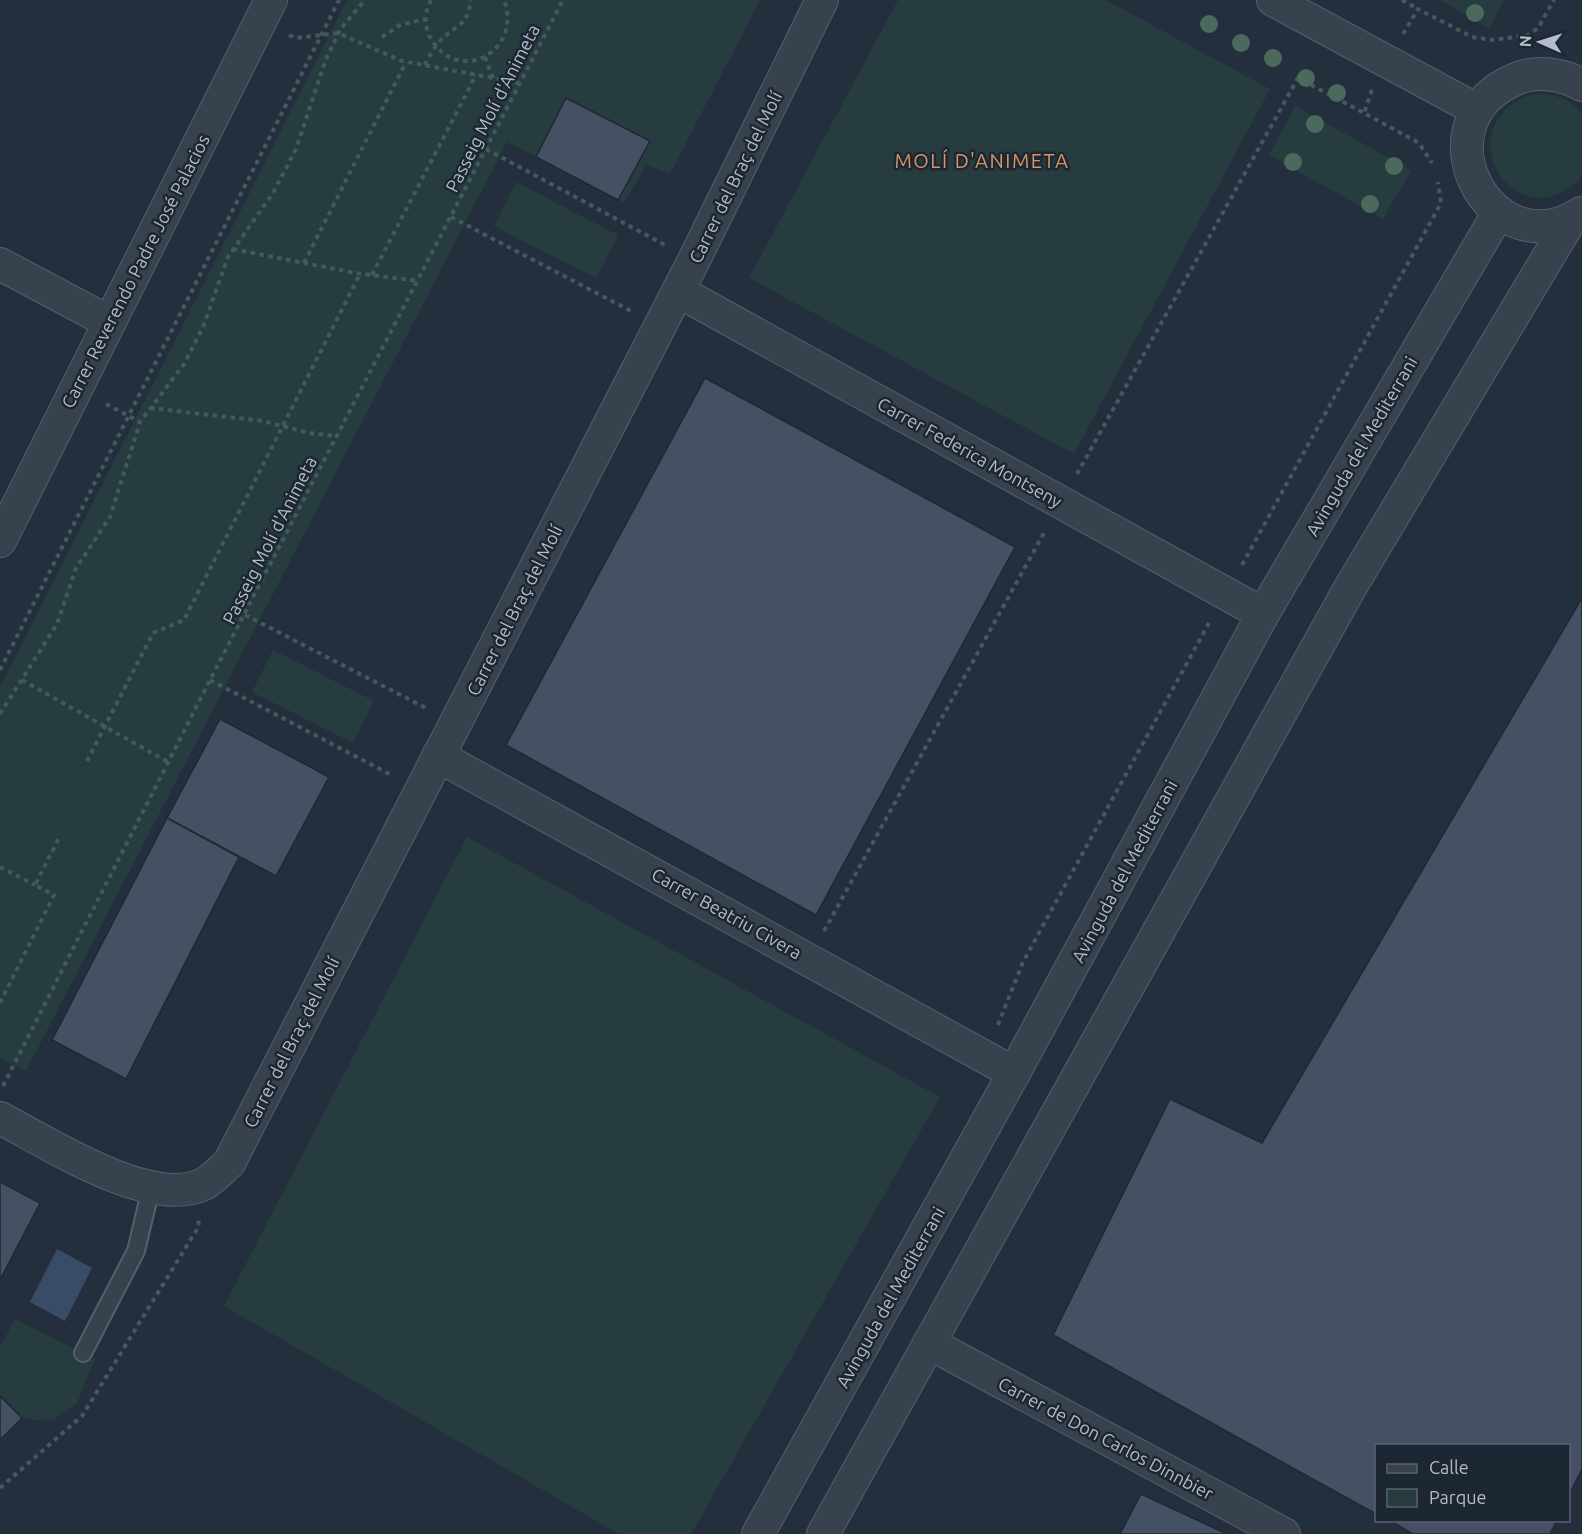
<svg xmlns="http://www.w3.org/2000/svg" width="1582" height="1534" font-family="Ubuntu,sans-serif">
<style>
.green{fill:#263c3f}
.water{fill:#394c67}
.building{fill:#455162;stroke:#1f2835;stroke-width:1.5}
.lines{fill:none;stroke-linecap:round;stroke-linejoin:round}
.lane-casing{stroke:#565f6c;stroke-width:20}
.street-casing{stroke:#565f6c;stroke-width:34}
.path{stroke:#44595c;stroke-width:4;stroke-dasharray:4.5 4.5;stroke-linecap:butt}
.lane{stroke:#38414e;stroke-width:16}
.street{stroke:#38414e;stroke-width:32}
.tree{fill:#4b6a5d}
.labels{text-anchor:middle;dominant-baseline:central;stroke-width:5;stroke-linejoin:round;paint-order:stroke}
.street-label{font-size:18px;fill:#b4bcc9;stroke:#1d2633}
.neighbourhood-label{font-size:20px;letter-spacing:1.5px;fill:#d59563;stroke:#1d2633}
</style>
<rect width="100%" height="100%" fill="#242f3e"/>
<g class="green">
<path d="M 347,0 L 760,0 L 670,174 L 646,165 L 624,203 L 618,200 L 650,140 L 566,99 L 536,157 L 507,142 L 26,1071 L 0,1058 L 0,687 Z"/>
<path d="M 898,0 L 1106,0 L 1270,89 L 1074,454 L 749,278 Z"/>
<path d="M 1440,0 L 1504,0 L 1489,28 Z"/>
<path d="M 1533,94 C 1553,94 1570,97 1582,114 C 1582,133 1582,156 1582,174 C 1580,182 1572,186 1566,190 C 1505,227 1449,122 1533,94 Z"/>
<path d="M 1295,106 L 1411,170 L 1383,219 L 1269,155 Z"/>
<path d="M 516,182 L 618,235 L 596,278 L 494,226 Z"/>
<path d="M 273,650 L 374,701 L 353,743 L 252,692 Z"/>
<path d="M 467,837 L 940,1097 L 691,1534 L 619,1534 L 224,1306 Z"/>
<path d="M 15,1319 L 95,1359 L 77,1403 L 54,1419 L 44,1421 L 22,1418 L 0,1396 L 0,1347 Z"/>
</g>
<path class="water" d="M 57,1249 L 92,1268 L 65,1321 L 30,1302 Z"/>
<g class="building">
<path d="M 566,98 L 650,141 L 618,200 L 536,157 Z"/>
<path d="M 705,378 L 1015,547 L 816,915 L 506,745 Z"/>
<path d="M 1582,598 L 1582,1469 L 1568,1497 L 1568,1446 L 1376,1446 L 1376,1514 L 1053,1335 L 1170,1099 L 1262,1143 Z"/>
<path d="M 220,719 L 329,777 L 276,876 L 167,818 Z"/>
<path d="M 167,818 L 239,857 L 126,1079 L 52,1040 Z"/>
<path d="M 0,1182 L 40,1203 L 0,1280 Z"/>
<path d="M 0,1396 L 22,1418 L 0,1440 Z"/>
<path d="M 1141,1494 L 1227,1534 L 1120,1534 Z"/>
<path d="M 1389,1520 L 1557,1520 L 1550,1534 L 1413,1534 Z"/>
</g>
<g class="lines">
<g class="lane-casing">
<path id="lane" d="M 83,1353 L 136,1251 L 151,1188"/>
</g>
<g class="street-casing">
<g id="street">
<path d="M 1273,0 L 1477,110"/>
<path d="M 1581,213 C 1492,271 1412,123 1516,79 C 1536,70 1563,74 1582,85"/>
<path d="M 0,264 L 109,322"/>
<path d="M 678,291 L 1263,614"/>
<path d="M 0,541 L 271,0"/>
<path d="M 438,756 L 1014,1073"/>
<path d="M 0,1118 C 49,1143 150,1210 204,1184 C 213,1179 221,1170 229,1163 L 694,260 L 822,0"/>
<path d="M 929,1343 L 1284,1534"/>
<path d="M 758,1534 L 1014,1073 L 1263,614 L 1499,212"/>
<path d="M 823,1534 L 1350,588 L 1571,219"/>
</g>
</g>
<g class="path">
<path d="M 431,0 C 424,13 424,27 431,39 C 459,86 523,51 504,0"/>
<path d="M 1402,0 L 1418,9"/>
<path d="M 1403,34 L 1418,9 L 1472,37 L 1493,40 L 1528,35 L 1538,28 L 1554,0"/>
<path d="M 289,35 L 296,38 L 338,33 L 402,61 L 520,83"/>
<path d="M 382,37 L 400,25 L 425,19"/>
<path d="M 485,57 L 493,78"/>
<path d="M 425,65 C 429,56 436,44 444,37 C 460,23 467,25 471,0"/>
<path d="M 1372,90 L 1364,113 L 1419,143 L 1432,163"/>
<path d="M 486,149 L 665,245"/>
<path d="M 451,217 L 631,311"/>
<path d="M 233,249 L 355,273 L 418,281"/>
<path d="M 304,263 L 406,62"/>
<path d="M 372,275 L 476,75"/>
<path d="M 106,404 L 140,422"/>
<path d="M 150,408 L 263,421 L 309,433 L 337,436"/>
<path d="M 1077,474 L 1298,78 L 1364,113"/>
<path d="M 1242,565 L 1441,203 L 1438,182"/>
<path d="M 245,615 L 426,708"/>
<path d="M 0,670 L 339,0"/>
<path d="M 22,680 L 168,762"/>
<path d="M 210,680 L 393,776"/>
<path d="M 0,714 L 57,624 L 76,568 L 110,517 L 140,422 L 184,364 L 203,327 L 228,257 L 273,193 L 296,149 L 326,59 L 341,28 L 365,0"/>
<path d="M 87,761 L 153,633 L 184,620 L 360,274"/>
<path d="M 0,867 L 35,885"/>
<path d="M 824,931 L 1045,531"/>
<path d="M 0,1003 L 54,895 L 35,885 L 60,836"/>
<path d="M 998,1025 L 1023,962 L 1209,623"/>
<path d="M 3,1086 L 210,680 L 563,0"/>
<path d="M 0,1488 L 82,1416 L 199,1226 L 198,1219"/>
</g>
<use href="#lane" class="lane"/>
<use href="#street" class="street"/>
</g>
<g class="tree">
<circle cx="1475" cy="13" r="9"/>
<circle cx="1209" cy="24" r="9"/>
<circle cx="1241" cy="43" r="9"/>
<circle cx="1273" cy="58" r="9"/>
<circle cx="1306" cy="78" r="9"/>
<circle cx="1337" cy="93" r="9"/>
<circle cx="1315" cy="124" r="9"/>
<circle cx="1293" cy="162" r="9"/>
<circle cx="1394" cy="166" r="9"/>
<circle cx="1370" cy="204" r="9"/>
</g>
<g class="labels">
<g class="street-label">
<text transform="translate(492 108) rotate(-63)">Passeig Molí d'Animeta</text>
<text transform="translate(735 177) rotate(-64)">Carrer del Braç del Molí</text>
<text transform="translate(135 271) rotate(-63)">Carrer Reverendo Padre José Palacios</text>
<text transform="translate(1361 446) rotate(-60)">Avinguda del Mediterrani</text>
<text transform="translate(970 452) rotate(29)">Carrer Federica Montseny</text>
<text transform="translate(269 540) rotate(-63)">Passeig Molí d'Animeta</text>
<text transform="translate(514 610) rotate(-63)">Carrer del Braç del Molí</text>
<text transform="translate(1124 871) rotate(-62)">Avinguda del Mediterrani</text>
<text transform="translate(727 913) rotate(29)">Carrer Beatriu Civera</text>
<text transform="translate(291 1042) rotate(-63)">Carrer del Braç del Molí</text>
<text transform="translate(890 1297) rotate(-61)">Avinguda del Mediterrani</text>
<text transform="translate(1106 1438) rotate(28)">Carrer de Don Carlos Dinnbier</text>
</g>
<g class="neighbourhood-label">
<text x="982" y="160">MOLÍ D'ANIMETA</text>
</g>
</g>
<rect x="1375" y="1444" width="195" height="78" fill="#1d2633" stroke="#59626f" stroke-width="1.5"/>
<rect x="1387" y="1464" width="30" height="9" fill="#38414e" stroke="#59626f" stroke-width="1.5"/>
<text x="1429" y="1474" font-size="18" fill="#b4bcc9">Calle</text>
<rect x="1387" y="1489" width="30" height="18" fill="#263c3f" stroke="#59626f" stroke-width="1.5"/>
<text x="1429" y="1504" font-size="18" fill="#b4bcc9">Parque</text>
<g transform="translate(1540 42) rotate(273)" stroke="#1d2633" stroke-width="4.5" paint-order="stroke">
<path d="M0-4.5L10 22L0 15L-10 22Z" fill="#b4bcc9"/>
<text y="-9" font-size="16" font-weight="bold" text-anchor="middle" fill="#b4bcc9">N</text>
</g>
</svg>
